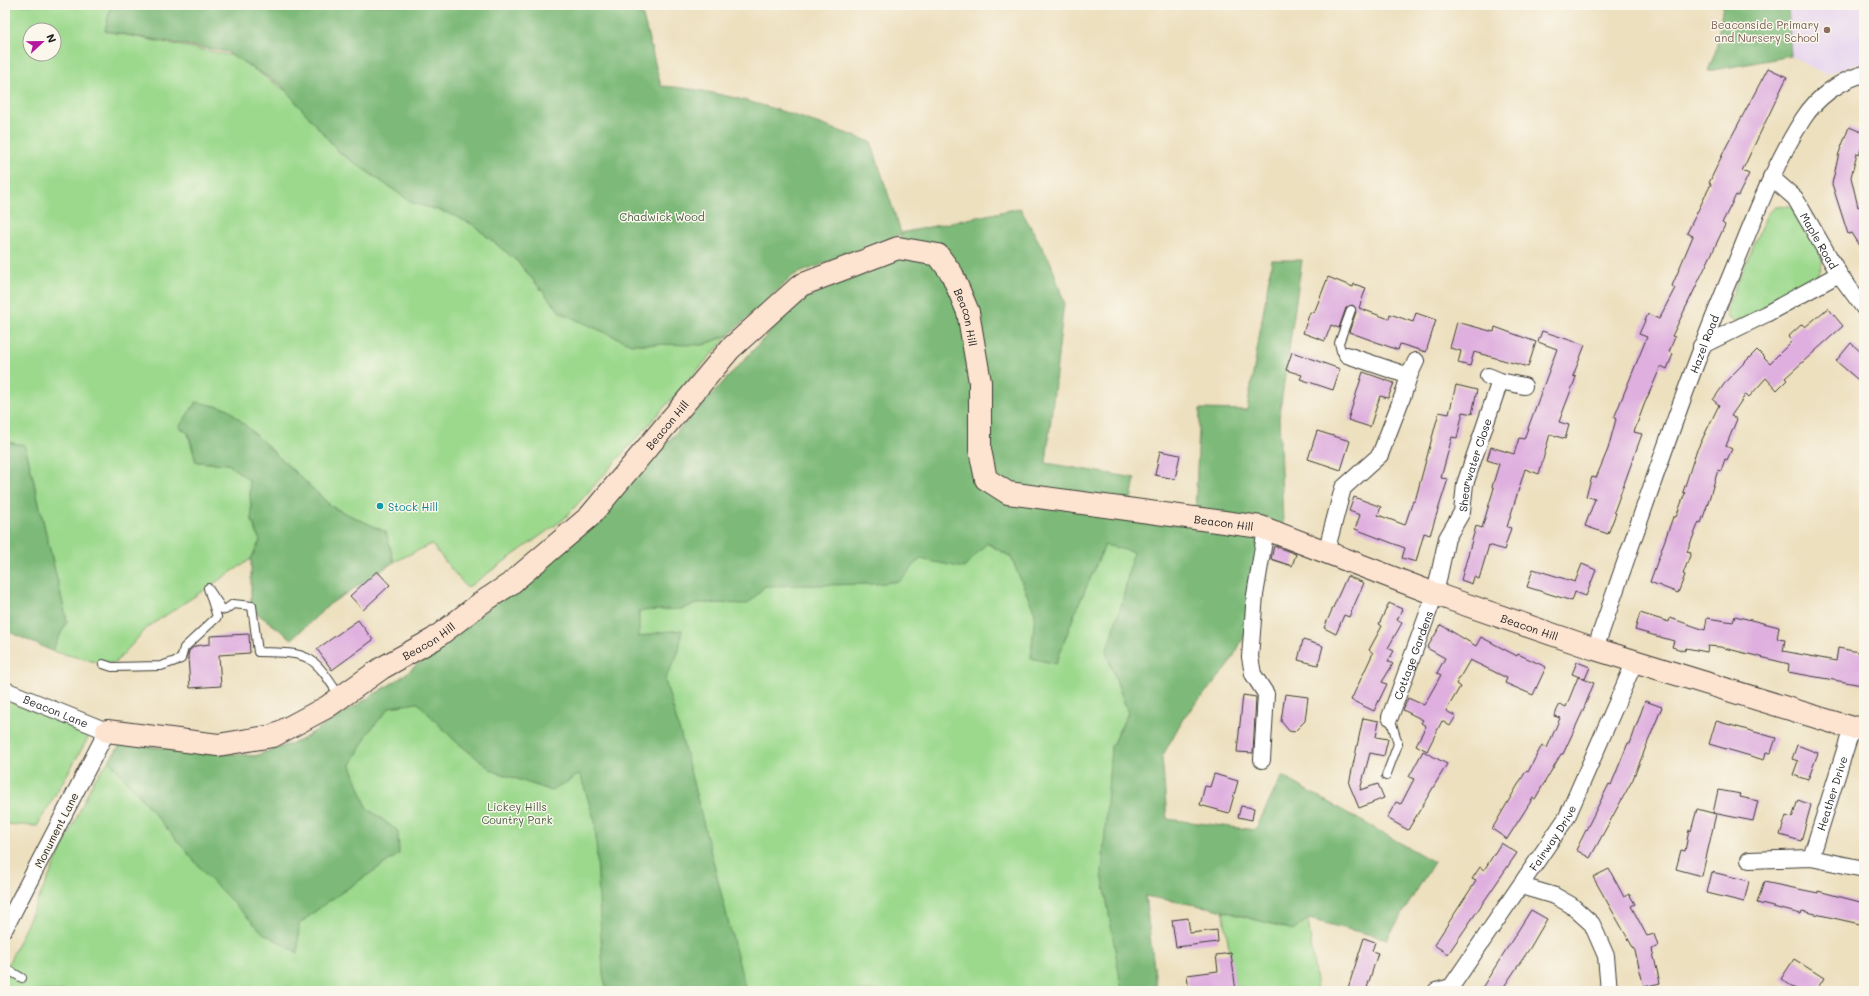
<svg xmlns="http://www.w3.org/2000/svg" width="1869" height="996" font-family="Mali,sans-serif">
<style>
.built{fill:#e6d3f0}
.green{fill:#9cd98d;stroke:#5c7a54;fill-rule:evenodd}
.forest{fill:#7db978;stroke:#4c6a4a}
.building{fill:#dfb0df}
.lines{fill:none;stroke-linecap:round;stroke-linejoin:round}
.lane-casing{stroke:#3b3934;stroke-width:10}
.street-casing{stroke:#3b3934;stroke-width:18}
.secondary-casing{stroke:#3b3934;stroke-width:24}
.lane{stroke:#fff;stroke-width:8}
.street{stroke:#fff;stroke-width:16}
.secondary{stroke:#fde4d1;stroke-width:22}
.education-dot{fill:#8d6e63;stroke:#fbf7ec;stroke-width:1.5}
.culture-dot{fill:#0f9aa8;stroke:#fbf7ec;stroke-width:1.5}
.labels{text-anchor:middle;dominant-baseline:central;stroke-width:3;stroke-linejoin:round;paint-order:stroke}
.education-label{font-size:11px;fill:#785e54;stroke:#fbf7ec;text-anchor:end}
.park-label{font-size:11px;fill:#495e44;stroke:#fbf7ec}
.street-label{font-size:11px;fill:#1c1c1c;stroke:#fbf7ec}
.culture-label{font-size:11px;fill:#0d838f;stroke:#fbf7ec;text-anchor:start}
</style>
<rect width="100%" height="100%" fill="#fbf7ec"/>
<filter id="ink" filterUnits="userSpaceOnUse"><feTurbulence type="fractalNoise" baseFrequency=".025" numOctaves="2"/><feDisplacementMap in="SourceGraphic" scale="8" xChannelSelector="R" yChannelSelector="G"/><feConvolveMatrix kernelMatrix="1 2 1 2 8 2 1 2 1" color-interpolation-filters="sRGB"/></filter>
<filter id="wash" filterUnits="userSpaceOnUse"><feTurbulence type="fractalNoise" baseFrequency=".012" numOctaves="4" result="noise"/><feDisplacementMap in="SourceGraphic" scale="16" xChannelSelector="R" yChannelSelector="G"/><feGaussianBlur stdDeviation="0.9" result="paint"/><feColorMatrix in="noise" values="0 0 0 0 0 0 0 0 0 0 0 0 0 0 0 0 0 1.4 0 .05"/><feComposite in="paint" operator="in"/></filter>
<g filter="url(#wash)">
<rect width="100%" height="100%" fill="#ede0bf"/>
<path class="built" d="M 1788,5 L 1864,5 L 1864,62 L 1825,74 L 1791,56 Z"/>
<g class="green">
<path d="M 5,5 L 111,5 L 105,31 L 234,56 L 288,92 L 340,153 L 413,203 L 448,213 L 472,224 L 517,261 L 561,313 L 703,345 L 729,335 L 564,519 L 467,588 L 431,544 L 394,562 L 386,532 L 332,507 L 227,408 L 188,434 L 196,462 L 228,464 L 249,480 L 252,520 L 260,541 L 251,559 L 148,627 L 115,663 L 100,663 L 52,651 L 67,621 L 25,445 L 5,442 ZM 30,30 L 54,30 L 54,54 L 30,54 Z"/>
<path d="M 1790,206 C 1797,217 1821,249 1822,260 C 1823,270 1817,276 1812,283 L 1735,323 L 1727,316 L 1727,307 L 1767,214 L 1776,207 Z"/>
<path d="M 799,301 L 986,543 L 1011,557 L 1035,613 L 1031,658 L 1056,663 L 1074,615 L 1105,544 L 1133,552 L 1123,600 L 1106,652 L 1128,713 L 1111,747 L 1122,991 L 5,991 L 5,971 L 93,782 L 121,744 L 255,756 L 299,741 L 399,679 L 582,534 Z"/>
<path d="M 5,700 L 91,733 L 37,826 L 5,824 Z"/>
<path d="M 1223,911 L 1294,930 L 1308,919 L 1317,991 L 1236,991 Z"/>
</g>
<g class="forest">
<path d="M 111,5 L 640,5 L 661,86 C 731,90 805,119 871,142 L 901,233 L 1020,208 L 1051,263 L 1064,302 L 1046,463 L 1135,478 L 1131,500 L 1261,536 L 1259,610 L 1227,668 L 1184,717 L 1162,757 L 1167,819 L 1255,830 L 1282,776 L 1434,862 L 1387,939 L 1308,919 L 1294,930 L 1212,908 L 1145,896 L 1157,991 L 1122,991 L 1102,873 L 1111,747 L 1128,713 L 1106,652 L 1123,600 L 1133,552 L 1105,545 L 1074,615 L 1056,664 L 1031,658 L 1035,613 L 1011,557 L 987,543 L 964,568 L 920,559 L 900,581 L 876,584 L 765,586 L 748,604 L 700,603 L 681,609 L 639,611 L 639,637 L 661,632 L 682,630 L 679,651 L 665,680 L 682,739 L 746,991 L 607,991 L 603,975 L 595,822 L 580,774 L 552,791 L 493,771 L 453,739 L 418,703 L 390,707 L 368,733 L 351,765 L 367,808 L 398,831 L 399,854 L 326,903 L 299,924 L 298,953 L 263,933 L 207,876 L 109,760 L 121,744 L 255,756 L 299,741 L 399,679 L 582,534 L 799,301 L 896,259 L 901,234 L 794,275 L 729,335 L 703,345 L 631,344 L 561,313 L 517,261 L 472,224 L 448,213 L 413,203 L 340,153 L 281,85 L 227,52 L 105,31 Z"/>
<path d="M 1723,5 L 1788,5 L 1791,56 L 1708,71 L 1716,50 Z"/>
<path d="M 1272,260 L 1302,260 L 1279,417 L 1283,524 L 1195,512 L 1200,409 L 1247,410 Z"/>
<path d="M 196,402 L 227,408 L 332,507 L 386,532 L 394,562 L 330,604 L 292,639 L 251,609 L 251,559 L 260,541 L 252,520 L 249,480 L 228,464 L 196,462 L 189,434 L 179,427 Z"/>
<path d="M 5,442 L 25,445 L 67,621 L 52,651 L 5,630 Z"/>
</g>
<g id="blocks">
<g class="building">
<path d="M 1768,68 L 1787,77 L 1742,171 L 1749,174 L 1738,196 L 1736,195 L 1722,223 L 1725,225 L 1714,249 L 1672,336 L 1675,337 L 1669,352 L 1673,354 L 1667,369 L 1661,366 L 1644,405 L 1634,432 L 1642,434 L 1614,512 L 1616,513 L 1608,534 L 1585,526 L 1595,499 L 1586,496 L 1592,477 L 1596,478 L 1608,449 L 1616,419 L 1614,418 L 1647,337 L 1639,334 L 1648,314 L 1659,319 L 1675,288 L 1672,286 L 1693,236 L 1687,233 L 1711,184 L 1709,183 L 1726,147 Z"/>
<path d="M 1849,127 L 1864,133 L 1864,142 L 1859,154 L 1857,153 L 1851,177 L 1858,207 L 1860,206 L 1864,218 L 1864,252 L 1852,233 L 1848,234 L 1832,184 L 1839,153 Z"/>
<path d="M 1328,277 L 1353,287 L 1354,284 L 1366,288 L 1359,308 L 1389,319 L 1390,314 L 1413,322 L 1416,313 L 1436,320 L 1426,352 L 1400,344 L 1398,350 L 1349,332 L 1356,312 L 1355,307 L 1352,305 L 1346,308 L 1339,328 L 1331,325 L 1325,341 L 1303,333 L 1310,312 L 1314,313 Z"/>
<path d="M 1828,308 L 1843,326 L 1785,378 L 1787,380 L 1777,390 L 1766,378 L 1749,397 L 1746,394 L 1731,416 L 1737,419 L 1726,446 L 1732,449 L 1727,460 L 1725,459 L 1721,471 L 1718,470 L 1707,506 L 1701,523 L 1699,522 L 1687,552 L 1691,553 L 1683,574 L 1685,575 L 1678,593 L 1650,582 L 1673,517 L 1676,517 L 1685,493 L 1683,492 L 1696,452 L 1719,405 L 1713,400 L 1727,380 L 1757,350 L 1770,363 L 1792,341 L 1788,337 L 1802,324 L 1805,327 Z"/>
<path d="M 1457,322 L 1494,332 L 1495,327 L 1536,342 L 1528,367 L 1474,352 L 1470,366 L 1458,363 L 1461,351 L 1450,348 Z"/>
<path d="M 1542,331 L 1585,345 L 1573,376 L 1576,377 L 1559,422 L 1569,425 L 1565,439 L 1550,434 L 1539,474 L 1525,469 L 1507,527 L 1511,528 L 1504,550 L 1489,545 L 1479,579 L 1474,577 L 1472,584 L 1461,580 L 1476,526 L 1482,528 L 1494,488 L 1492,487 L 1499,464 L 1487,460 L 1491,447 L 1514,454 L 1519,438 L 1524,439 L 1557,349 L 1538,342 Z"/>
<path d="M 1851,343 L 1864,355 L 1864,385 L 1836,361 Z"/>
<path d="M 1292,352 L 1340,369 L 1333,390 L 1300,379 L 1302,375 L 1286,370 Z"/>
<path d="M 1363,372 L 1394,383 L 1388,398 L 1380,396 L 1370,427 L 1348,420 Z"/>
<path d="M 1456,385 L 1477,390 L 1472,414 L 1463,412 L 1457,438 L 1452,437 L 1441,478 L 1448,479 L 1430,535 L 1424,533 L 1416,562 L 1402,558 L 1405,548 L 1355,529 L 1360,515 L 1349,511 L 1354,497 L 1381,507 L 1378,515 L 1405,525 L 1413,501 L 1415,501 L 1439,412 L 1449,414 Z"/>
<path d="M 1317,431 L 1350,441 L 1341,470 L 1308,459 Z"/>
<path d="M 1160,451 L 1180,455 L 1175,479 L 1155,475 Z"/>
<path d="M 1274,546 L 1296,554 L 1292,566 L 1271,559 Z"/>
<path d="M 1582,564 L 1596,570 L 1586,596 L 1575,592 L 1572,601 L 1527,587 L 1533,569 L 1575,582 Z"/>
<path d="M 377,571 L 390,585 L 363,610 L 350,596 Z"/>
<path d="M 1347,576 L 1364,583 L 1349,617 L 1344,615 L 1336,634 L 1324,628 Z"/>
<path d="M 1389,603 L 1402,609 L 1397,620 L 1402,623 L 1388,648 L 1394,651 L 1388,661 L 1393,664 L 1382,682 L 1387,684 L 1374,711 L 1351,700 L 1373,653 L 1369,650 L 1382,626 L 1379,624 Z"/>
<path d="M 1640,613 L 1669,622 L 1670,618 L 1705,630 L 1707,618 L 1733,622 L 1735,616 L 1779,627 L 1777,639 L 1785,640 L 1783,651 L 1836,661 L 1838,648 L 1864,653 L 1862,685 L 1788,672 L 1789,664 L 1720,647 L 1708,646 L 1707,652 L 1686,648 L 1685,651 L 1672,647 L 1674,641 L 1635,630 Z"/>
<path d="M 358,620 L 373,640 L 332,670 L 317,649 Z"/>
<path d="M 1441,625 L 1476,646 L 1481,637 L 1517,656 L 1518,654 L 1546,667 L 1533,695 L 1505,683 L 1507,678 L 1470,660 L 1456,684 L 1460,687 L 1446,711 L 1456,716 L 1450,726 L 1442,721 L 1427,751 L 1416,745 L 1426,726 L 1421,723 L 1423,720 L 1403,710 L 1408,698 L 1424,705 L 1441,675 L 1437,673 L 1445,658 L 1427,648 Z"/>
<path d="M 249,634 L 250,653 L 219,655 L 221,686 L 190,688 L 188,656 L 189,651 L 195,646 L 210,644 L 210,636 Z"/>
<path d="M 1303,640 L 1323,646 L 1318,665 L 1298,660 Z"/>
<path d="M 1577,662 L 1590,667 L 1585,679 L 1572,674 Z"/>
<path d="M 1578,677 L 1594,683 L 1582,713 L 1563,754 L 1561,754 L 1535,799 L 1533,798 L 1507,839 L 1492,829 L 1526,771 L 1528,772 L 1542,745 L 1547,748 L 1560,718 L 1554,716 L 1560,704 L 1566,707 Z"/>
<path d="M 1285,694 L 1308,697 L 1305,721 L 1294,732 L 1289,731 L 1281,721 Z"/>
<path d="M 1243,695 L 1256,697 L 1253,753 L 1237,752 Z"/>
<path d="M 1645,701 L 1662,707 L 1633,779 L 1590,858 L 1576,850 L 1609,784 L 1611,785 L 1628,743 L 1630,744 Z"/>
<path d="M 1363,718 L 1379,721 L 1376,737 L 1388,739 L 1384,756 L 1370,753 L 1360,790 L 1378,784 L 1384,798 L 1359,808 L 1349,784 Z"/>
<path d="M 1716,721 L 1776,738 L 1771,753 L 1766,752 L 1764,760 L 1709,744 Z"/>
<path d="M 1797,745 L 1818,753 L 1808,780 L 1793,775 L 1798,761 L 1792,759 Z"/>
<path d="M 1423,751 L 1447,764 L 1408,830 L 1387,818 L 1396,802 L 1401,804 L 1414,779 L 1409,777 Z"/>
<path d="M 1214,774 L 1238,781 L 1229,813 L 1200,805 L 1205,786 L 1210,787 Z"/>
<path d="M 1718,790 L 1741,794 L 1740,797 L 1758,801 L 1753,821 L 1713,813 Z"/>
<path d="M 1798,800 L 1811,805 L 1801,841 L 1780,835 L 1786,816 L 1792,818 Z"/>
<path d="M 1241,806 L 1254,808 L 1252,820 L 1238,817 Z"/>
<path d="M 1697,809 L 1716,814 L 1702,876 L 1676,869 L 1681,850 L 1685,851 L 1689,830 L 1691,831 Z"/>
<path d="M 1501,843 L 1517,853 L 1448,954 L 1434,945 L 1476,881 L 1472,879 L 1480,867 L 1484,870 Z"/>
<path d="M 1609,869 L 1624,897 L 1629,894 L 1635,904 L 1631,906 L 1647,936 L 1654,934 L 1658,946 L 1652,949 L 1660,983 L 1644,987 L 1635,951 L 1593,877 Z"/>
<path d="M 1712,872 L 1749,881 L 1744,902 L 1707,893 Z"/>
<path d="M 1764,882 L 1818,893 L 1818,891 L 1864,903 L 1864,925 L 1807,912 L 1802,911 L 1801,914 L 1757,903 Z"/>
<path d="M 1531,910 L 1547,919 L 1530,948 L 1501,991 L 1480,991 Z"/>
<path d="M 1188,918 L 1190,933 L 1217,930 L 1218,942 L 1176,947 L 1172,920 Z"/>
<path d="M 1364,938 L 1375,942 L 1372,951 L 1378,953 L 1366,991 L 1347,991 Z"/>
<path d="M 1231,953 L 1236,991 L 1189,991 L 1187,975 L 1218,971 L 1216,955 Z"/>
<path d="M 1794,959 L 1824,978 L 1816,991 L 1799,991 L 1781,979 Z"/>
</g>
</g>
</g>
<g filter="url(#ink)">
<use href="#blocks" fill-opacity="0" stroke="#3b3934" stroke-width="1"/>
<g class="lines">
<g class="lane-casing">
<g id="lane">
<path d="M 1347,355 L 1341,351 L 1339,343 L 1351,310"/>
<path d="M 103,664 L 112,667 L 161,666 L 181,659 L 184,648 L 217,617 L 208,588 L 222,609 L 225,610 L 233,604 L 252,606 L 258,652 C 310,653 312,653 340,697"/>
<path d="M 1386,776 L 1398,744 L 1390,717"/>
<path d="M 5,968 L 22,978"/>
</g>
</g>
<g class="street-casing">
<g id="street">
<path id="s1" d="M 1771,177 L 1795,198 L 1839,274 L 1864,308"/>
<path d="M 1701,346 L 1766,314 L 1839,274"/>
<path d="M 1347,355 L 1409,376"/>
<path d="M 1488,376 L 1500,381 L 1524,386"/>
<path d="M 1326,552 L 1343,488 L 1380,455 L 1403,395 L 1409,376 L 1416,361"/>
<path id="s2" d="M 1595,649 C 1640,522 1681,394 1733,270 C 1754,219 1773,166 1803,119 C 1817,97 1839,81 1864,74"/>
<path id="s3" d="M 5,690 L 107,731 L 5,928"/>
<path id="s4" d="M 1390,717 L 1435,594 L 1447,538 L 1462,512 L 1465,484 L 1500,381"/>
<path d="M 1262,760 L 1266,694 L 1253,674 L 1250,657 L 1255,595 L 1266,529"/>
<path id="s5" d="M 1811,858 L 1852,728"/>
<path d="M 1749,860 L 1811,858 L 1864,869"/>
<path d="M 1521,886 L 1555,896 L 1571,905 L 1592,924 L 1606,956 L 1609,991"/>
<path id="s6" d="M 1436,991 L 1451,987 L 1567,817 L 1635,661"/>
</g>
</g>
<g class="secondary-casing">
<g id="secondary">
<path id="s7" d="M 107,731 L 218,745 L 273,736 L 327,707 L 382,668 L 434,639 L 481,603 L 510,584 L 589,517 L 730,349 L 801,285 L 898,248 L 938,255 L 952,274 L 968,312 L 980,382 L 980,450 L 986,479 L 1008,493 L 1261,527 L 1435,594 L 1595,649 L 1852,728 L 1864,727"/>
</g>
</g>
<use href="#lane" class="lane"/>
<use href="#street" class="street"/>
<use href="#secondary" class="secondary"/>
</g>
</g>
<circle class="education-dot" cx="1827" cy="30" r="4"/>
<circle class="culture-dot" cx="380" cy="506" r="4"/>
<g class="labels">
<g class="education-label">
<text x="1819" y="24">Beaconside Primary<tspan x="1819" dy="13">and Nursery School</tspan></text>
</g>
<g class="park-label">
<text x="662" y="216">Chadwick Wood</text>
<text x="517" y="806">Lickey Hills<tspan x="517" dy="13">Country Park</tspan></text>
</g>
<g class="street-label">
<text stroke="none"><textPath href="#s1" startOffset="81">Maple Road</textPath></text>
<text stroke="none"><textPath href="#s7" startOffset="1082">Beacon Hill</textPath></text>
<text stroke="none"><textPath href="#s2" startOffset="324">Hazel Road</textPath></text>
<text stroke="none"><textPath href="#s7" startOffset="674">Beacon Hill</textPath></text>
<text stroke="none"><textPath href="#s4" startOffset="267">Shearwater Close</textPath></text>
<text stroke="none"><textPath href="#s7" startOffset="1490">Beacon Hill</textPath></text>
<text stroke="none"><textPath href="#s7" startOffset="1814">Beacon Hill</textPath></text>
<text stroke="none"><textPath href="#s7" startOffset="350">Beacon Hill</textPath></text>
<text stroke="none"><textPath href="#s4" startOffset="66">Cottage Gardens</textPath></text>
<text stroke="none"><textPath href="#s3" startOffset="55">Beacon Lane</textPath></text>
<text stroke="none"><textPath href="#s5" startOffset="68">Heather Drive</textPath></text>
<text transform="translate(56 830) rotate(-63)">Monument Lane</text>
<text stroke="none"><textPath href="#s6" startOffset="196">Fairway Drive</textPath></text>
</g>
<g class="culture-label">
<text x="388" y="506">Stock Hill</text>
</g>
</g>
<rect width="1869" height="996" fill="none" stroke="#fbf7ec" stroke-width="20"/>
<g transform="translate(42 42) rotate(68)"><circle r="19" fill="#fbf7ec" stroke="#a29f99"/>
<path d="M0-3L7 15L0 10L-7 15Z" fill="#b5179e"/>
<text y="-6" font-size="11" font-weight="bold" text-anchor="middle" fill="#1c1c1c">N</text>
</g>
</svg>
